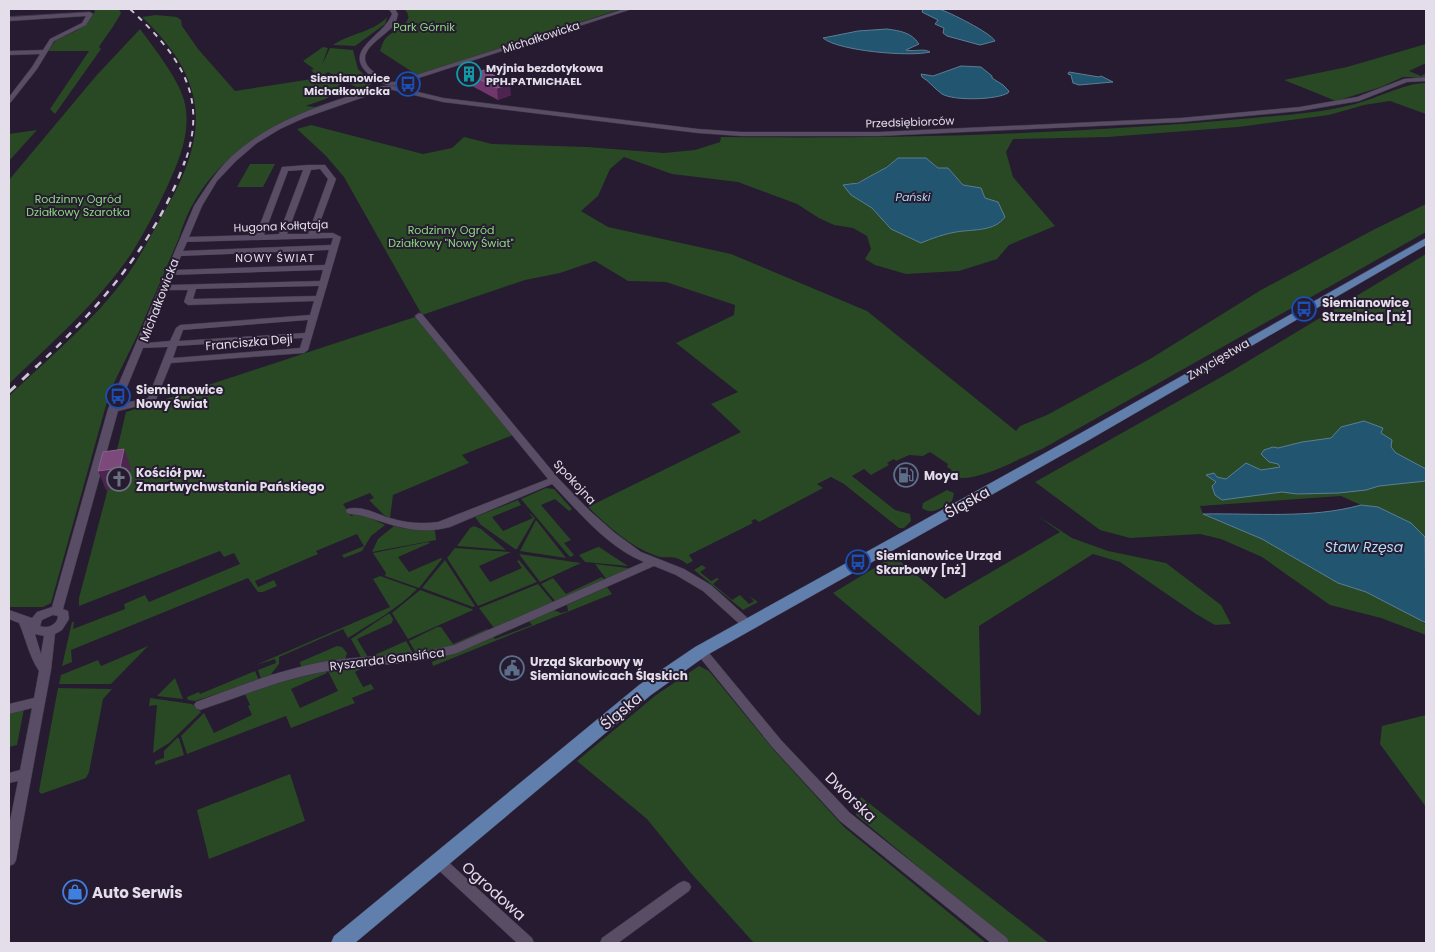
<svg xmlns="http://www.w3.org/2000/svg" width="1435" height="952" font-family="Poppins,sans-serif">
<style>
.green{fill:#284923;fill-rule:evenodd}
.water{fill:#225570;stroke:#5c7e95}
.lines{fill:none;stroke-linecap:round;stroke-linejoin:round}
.minor-casing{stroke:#3e3646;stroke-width:1}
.major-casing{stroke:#3e3646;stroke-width:1}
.minor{fill:#584d64;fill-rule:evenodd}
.major{fill:#607fac;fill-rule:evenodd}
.rail-far2{stroke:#cbc4d2;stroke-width:2;stroke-dasharray:5.5 5.5;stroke-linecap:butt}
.rail-far1{stroke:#cbc4d2;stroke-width:2.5;stroke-dasharray:7 7;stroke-linecap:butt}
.rail{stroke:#cbc4d2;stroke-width:3;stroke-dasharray:9 9;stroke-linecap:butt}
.wall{fill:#70376d}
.shaded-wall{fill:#4d244f}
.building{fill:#7c497b;stroke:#8c608c}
.labels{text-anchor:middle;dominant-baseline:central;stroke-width:4;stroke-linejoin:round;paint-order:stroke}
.far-park-label{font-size:11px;fill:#8ad97d;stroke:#261b30}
.far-street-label{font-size:11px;fill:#e4deeb;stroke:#261b30}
.far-poi-label{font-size:11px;font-weight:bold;fill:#e4deeb;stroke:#261b30;text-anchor:start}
.far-water-label{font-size:11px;font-style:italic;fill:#afdaf5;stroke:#261b30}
.far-neighbourhood-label{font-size:11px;letter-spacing:1px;fill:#e4deeb;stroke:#261b30}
.street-label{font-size:12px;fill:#e4deeb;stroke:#261b30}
.poi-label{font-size:12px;font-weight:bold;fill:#e4deeb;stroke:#261b30;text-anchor:start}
.water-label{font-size:14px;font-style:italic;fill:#afdaf5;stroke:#261b30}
.near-street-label{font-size:15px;fill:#e4deeb;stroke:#261b30}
.near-poi-label{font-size:15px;font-weight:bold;fill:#e4deeb;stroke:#261b30;text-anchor:start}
</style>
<rect width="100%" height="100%" fill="#261b30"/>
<g class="green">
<path d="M 94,9 L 119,9 L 121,13 C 115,25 106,36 99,47 L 101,49 L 55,114 L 50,109 L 89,51 L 48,51 L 56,40 L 78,30 L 95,12 Z"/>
<path d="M 404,9 L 621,9 L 417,75 L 380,51 C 382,46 383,40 387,37 C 394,30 418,22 404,9 Z"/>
<path d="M 156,15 L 177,17 L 181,20 L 182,26 L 198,49 L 235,91 L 325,77 L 336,81 L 341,86 C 335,98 318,101 306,106 L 315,107 L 339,99 C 269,122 200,163 179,238 L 138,334 L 110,391 L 51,603 L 43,607 L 9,607 L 9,396 C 49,358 95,320 128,274 C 142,254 153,231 166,209 C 210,132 208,80 142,17 Z"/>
<path d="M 387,17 L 385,24 L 355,46 L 333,45 C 348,34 376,31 387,17 Z"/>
<path d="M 140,29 C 154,48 181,82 185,104 C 191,133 179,161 167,187 C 157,209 145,231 133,251 C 100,301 52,342 9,384 L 9,180 L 96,76 Z"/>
<path d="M 1426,44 L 1426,63 L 1409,71 L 1421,76 L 1426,73 L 1426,77 L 1403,77 L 1381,87 L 1336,101 L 1284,80 L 1347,67 Z"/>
<path d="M 323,47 L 328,48 L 322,65 L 330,48 L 353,50 L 358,69 L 371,81 L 370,86 L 356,87 L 328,72 L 324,75 L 314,76 L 315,74 L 311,70 L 314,69 L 303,61 Z"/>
<path d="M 1426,83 L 1426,114 L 1390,101 L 1364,105 L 1329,115 L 1238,127 L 1108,137 L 1013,139 L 1006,152 L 1013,177 L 1055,226 L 1009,245 L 997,259 L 959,271 L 906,274 L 875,265 L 865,259 L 871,249 L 867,236 L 853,228 L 834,225 L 819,218 L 797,204 L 738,182 L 672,174 L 624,157 L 610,169 L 598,196 L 581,211 L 608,227 L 731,254 L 867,311 L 1016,431 L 1020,426 L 1047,415 L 1150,359 L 1261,290 L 1373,230 L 1426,204 L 1426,232 L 1042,449 C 1019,458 968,489 947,474 L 952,470 L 947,467 L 948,464 L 930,452 L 923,456 L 909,455 L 896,461 L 894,459 L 887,463 L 889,465 L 871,475 L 864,469 L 852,476 L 895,510 L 910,514 L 911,521 L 904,528 L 899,528 L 844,484 L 831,477 L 817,484 L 823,488 L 759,522 L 755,519 L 751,521 L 753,523 L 689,555 L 693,561 L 687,564 C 672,552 668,561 654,555 C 628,545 608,526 588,507 L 741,432 L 711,404 L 738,392 L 676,343 L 734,315 L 735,305 L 666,282 L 628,281 L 595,261 L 560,273 L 525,280 L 422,315 L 344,177 L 326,156 L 297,129 L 311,125 L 423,154 L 452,148 L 464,137 L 492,144 L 587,147 L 664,153 L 695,150 L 720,142 L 721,137 C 899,139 1077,134 1253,118 C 1286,115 1319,113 1351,105 C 1374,100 1404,83 1426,83 ZM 898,158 L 926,158 L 938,168 L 948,168 L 963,185 L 981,188 L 985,198 L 1005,217 C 993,232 973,229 956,232 C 944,234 933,238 921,243 L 891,229 L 872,208 L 851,195 L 844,185 C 863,183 883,170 898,158 Z"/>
<path d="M 37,130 L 9,161 L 9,134 Z"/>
<path d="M 250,164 L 275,164 L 263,187 L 237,187 Z"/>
<path d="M 1426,254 L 1426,550 L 1390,514 L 1378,507 L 1361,505 L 1341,496 L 1200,506 L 1203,514 L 1262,539 L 1338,583 L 1366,592 L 1419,619 L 1426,625 L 1426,635 L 1381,618 L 1330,605 L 1262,557 L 1221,539 L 1200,534 L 1130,538 L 1100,530 L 1035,482 L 1230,372 Z"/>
<path d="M 415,317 L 513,435 L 462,455 L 469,463 L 393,495 L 390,518 L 384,515 L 369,500 L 374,498 L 370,493 L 343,504 L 351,516 L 360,513 L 385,525 L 371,536 L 362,551 L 344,558 L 342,555 L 364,546 L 357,534 L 316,551 L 318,554 L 255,581 L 258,587 L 274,580 L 277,586 L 263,592 L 258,592 L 248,578 L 71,650 L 72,662 L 62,666 L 72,622 L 74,622 L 73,629 L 125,609 L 124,604 L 145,595 L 149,602 L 240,564 L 234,553 L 224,557 L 220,551 L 79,606 L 79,598 L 105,500 L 126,412 Z"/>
<path d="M 546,488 L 554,489 L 572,509 L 569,511 L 555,499 L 541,505 L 571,540 L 564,543 L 574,555 L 570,557 L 521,499 Z"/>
<path d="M 947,490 L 954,493 L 952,501 C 942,507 933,516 922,508 L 923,503 Z"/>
<path d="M 518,500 L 521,505 L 492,517 L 503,531 L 533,518 L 528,512 L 535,518 L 517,549 L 515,549 L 481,525 L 475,517 Z"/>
<path d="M 1038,516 L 1072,538 L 1108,551 L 1166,563 L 1221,605 L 1231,624 L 1215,625 L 1196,614 L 1120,562 L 1093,554 L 979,626 L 981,712 L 979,716 L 833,593 L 894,556 L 945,599 L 1060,532 Z"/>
<path d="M 536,520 L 566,558 L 520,551 Z"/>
<path d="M 394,526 L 408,529 L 435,530 L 436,540 L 372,552 L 378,539 Z"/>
<path d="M 474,526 L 481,529 L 506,550 L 457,546 L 470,528 Z"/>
<path d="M 428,542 L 430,543 L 398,557 L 409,572 L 441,558 L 442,559 L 419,588 L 385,576 L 386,573 L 373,553 Z"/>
<path d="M 598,547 L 599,547 L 628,566 L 585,562 L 579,555 Z"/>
<path d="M 455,548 L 511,552 L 479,566 L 490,582 L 522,568 L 517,561 L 519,560 L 537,582 L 478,606 L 447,558 Z"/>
<path d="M 519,554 L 581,563 L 540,582 Z"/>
<path d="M 445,560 L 475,606 L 473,607 L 422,588 Z"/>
<path d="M 595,564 L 628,568 L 628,569 L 607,580 Z"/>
<path d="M 702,565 L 706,568 L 700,572 L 711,581 L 717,578 L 719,579 L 713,584 L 732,600 L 740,595 L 749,604 L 754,601 L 749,596 L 758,602 L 743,610 L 694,570 Z"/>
<path d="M 380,576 L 417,589 C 398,609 371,623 348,638 L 343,629 L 279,657 L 279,664 L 271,674 L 275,674 L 261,679 L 258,670 L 276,663 L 275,659 L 256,665 L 390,607 L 373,579 Z"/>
<path d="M 602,577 L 605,580 L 556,602 L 541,584 L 553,578 L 566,594 Z"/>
<path d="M 538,584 L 553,602 L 494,628 L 479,608 Z"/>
<path d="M 607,587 L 612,594 L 433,666 L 432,662 L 436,660 L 493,636 L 495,639 L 532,625 L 529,621 L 554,610 L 561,613 L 568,611 L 567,605 Z"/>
<path d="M 420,590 L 472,609 L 473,610 L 408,639 L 392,613 Z"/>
<path d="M 388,614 L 390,614 L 393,619 L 392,623 L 357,639 L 368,657 L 361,657 L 351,639 Z"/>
<path d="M 437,627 L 441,627 L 453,644 L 487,629 L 488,630 L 444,649 L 416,653 L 409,641 Z"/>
<path d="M 406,641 L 413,653 L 370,657 Z"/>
<path d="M 148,646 L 111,684 L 59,684 L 61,675 L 98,660 L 101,666 Z"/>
<path d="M 337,646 L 342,647 L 347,653 L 345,660 L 301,667 L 300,662 Z"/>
<path d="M 699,666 L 709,671 L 773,749 L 844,827 L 986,943 L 754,943 L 690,872 L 647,819 L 577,761 L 656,695 Z"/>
<path d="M 362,668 L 355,672 L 363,687 L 371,684 L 374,689 L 352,698 L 355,703 L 291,728 L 286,716 L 187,754 L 181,736 L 204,713 L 214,733 L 252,715 L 248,706 L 250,705 L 245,694 L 285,681 L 326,671 L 327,673 L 291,689 L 300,708 L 338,691 L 328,671 Z"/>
<path d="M 255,671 L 259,680 L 195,701 L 188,700 L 187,697 L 199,692 L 200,694 Z"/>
<path d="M 175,678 L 183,699 L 157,696 Z"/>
<path d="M 58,688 L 112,689 L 103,699 L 89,772 L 86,778 L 41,794 L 39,791 Z"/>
<path d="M 150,698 L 192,704 L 201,712 L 169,743 L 153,753 L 157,705 L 149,706 Z"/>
<path d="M 24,709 L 17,745 L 9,747 L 9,712 Z"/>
<path d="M 1426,715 L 1426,807 L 1380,744 L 1382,726 Z"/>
<path d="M 177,738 L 179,738 L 184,755 L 155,765 L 155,761 L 164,758 L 164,751 Z"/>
<path d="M 290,774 L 305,821 L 209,859 L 197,810 Z"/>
<path d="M 861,797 L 1049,943 L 1010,943 L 856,815 Z"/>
</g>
<g class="water">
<path d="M 923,9 C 928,9 934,8 939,9 C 949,12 991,33 995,41 L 980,45 L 947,36 L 943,33 L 944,28 L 935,24 L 938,20 L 922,12 Z"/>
<path d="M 887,29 C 900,31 911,32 919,44 L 906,50 C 914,52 924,48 930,52 C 910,57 838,51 823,38 L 858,31 Z"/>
<path d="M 961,66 L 981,67 L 992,76 L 992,78 L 1003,85 L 1009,91 L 1008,93 C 996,100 954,101 942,94 C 935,89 929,81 922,77 L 921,74 L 933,76 Z"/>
<path d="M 1069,72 L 1099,77 L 1101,76 L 1113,82 L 1079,85 L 1073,83 L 1071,75 L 1068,74 Z"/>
<path d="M 898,158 L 926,158 L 938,168 L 948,168 L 963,185 L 981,188 L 985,198 L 998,202 L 1005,217 C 994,232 973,229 956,232 C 944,234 933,238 921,243 L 891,229 L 872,208 L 851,195 L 843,185 L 858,183 L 887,167 Z"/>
<path d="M 1364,421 L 1383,428 L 1381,433 L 1392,440 L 1391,447 L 1396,453 L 1426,469 L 1426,481 L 1379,486 L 1366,490 L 1339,493 L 1297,494 L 1282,492 L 1222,500 L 1215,495 L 1212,486 L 1216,482 L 1206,475 L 1214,473 L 1217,477 L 1226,479 L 1246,463 L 1261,470 L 1280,467 L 1278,464 L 1269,462 L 1261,454 L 1264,450 L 1273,447 L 1278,448 L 1302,442 L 1331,438 L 1341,427 Z"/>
<path d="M 1361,505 L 1378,507 L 1411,523 L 1425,537 L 1426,623 L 1366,592 L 1338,583 L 1262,539 L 1203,514 C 1254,513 1311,519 1361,505 Z"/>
</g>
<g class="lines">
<g class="minor-casing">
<g id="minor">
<path d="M 389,9 L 395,9 L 398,14 C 397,18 396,22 394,25 C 383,39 349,53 374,72 C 381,78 386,82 394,82 L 624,9 L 632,9 L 397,85 C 386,87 381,83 372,77 C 338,51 384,37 392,14 Z"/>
<path d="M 90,12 L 93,14 L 86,25 L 54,41 L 37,69 L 11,102 L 9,103 L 9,97 L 32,67 L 40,54 L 9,55 L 9,51 L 43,50 L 50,39 L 82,23 L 86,16 L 9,21 L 9,17 Z"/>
<path d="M 1426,77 L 1426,81 L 1407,82 L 1359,101 L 1300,111 L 1181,122 L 879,136 L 741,136 L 698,133 L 443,102 L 393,90 L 384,90 L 304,118 L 280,129 L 257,143 L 236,161 L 217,181 L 202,206 L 189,237 L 256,235 L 282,167 L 308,165 L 325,165 L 336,179 L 316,233 L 333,233 L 341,237 L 308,350 L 304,353 L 171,363 L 155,402 L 118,411 L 63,609 L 68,611 L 69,619 L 62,630 L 55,634 L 51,670 L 16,860 L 14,864 L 9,866 L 9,826 L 18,781 L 9,783 L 9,773 L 20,770 L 32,708 L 9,714 L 9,704 L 34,698 L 39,671 C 29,656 26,639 19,623 L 9,619 L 9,610 L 32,618 L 37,612 L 52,607 L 108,409 L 194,206 C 205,189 216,171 231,157 C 272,119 331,101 383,86 L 393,86 L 443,98 L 698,129 L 741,132 L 879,132 L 1181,118 L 1300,107 L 1357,97 L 1404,79 ZM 320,169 L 328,179 L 308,234 L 287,234 L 311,170 ZM 303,170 L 279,234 L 264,235 L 288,171 ZM 333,238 L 331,245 L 183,251 L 187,242 ZM 329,250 L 325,265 L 175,270 L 181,256 ZM 323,270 L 320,281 L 169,285 L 173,275 ZM 319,286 L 316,296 L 193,299 L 196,289 ZM 167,290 L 188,290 L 184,302 L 188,305 L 314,301 L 310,315 L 180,325 L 176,328 L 170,341 L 146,343 ZM 308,320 L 305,333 L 179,341 L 183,330 ZM 303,338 L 300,348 L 173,358 L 177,346 ZM 168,347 L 148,398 L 120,404 L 143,348 ZM 53,615 L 58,616 C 57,625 48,629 40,626 L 42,620 ZM 35,634 L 44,636 L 41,654 Z"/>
<path d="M 419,313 L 422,314 L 558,478 L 590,511 L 615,533 L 641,552 L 684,569 L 711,585 L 752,622 L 754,625 L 752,628 L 744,628 L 703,591 L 676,575 L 654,566 L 457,653 C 415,665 371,664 328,671 C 283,678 243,696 200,710 L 196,708 L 194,705 L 196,702 C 239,686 282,669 328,661 C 370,655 413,656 454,645 L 644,562 C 607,547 579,512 552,484 L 450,527 C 416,536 394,525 363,516 C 358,514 352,515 347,513 L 346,511 L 347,509 C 362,505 376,514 390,518 C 406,523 421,524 438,522 L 548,479 L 416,318 L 415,316 Z"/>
<path d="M 701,647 L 705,648 L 781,740 L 850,813 L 1007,938 L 1009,943 L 991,943 L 840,821 L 773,748 L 697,654 L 695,651 L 697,648 Z"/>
<path d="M 439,856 L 444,858 L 532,938 L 534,943 L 517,943 L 434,866 L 432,862 L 434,858 Z"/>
<path d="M 684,881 L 689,883 L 691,887 L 689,891 L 618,943 L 600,943 L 602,938 L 679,883 Z"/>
</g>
</g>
<g class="major-casing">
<path id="major" d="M 1426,238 L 1426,245 L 1089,440 L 707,655 L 651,695 L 355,943 L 331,943 L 334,936 L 639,685 L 695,647 L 1079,434 Z"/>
</g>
<use href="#minor" class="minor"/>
<use href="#major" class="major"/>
<path class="rail-far2" d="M 130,9 C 178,54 209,94 185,162"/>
<path class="rail-far1" d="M 36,367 C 98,309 156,243 185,161"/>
<path class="rail" d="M 9,392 L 37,366"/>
</g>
<path class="wall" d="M 471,75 L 511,95 L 498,100 L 472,86 Z"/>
<g class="shaded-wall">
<path d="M 510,84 L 511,95 L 498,100 L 497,88 Z"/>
<path d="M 124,449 L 131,468 L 127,487 L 106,490 L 98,471 Z"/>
</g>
<g class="building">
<path d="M 484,70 L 510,84 L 497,88 L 471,75 Z"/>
<path d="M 124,449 L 120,468 L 98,471 L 103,452 Z"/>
</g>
<defs>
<g id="building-ring" transform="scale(1.25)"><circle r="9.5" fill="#261b30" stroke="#0f9aa8" stroke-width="1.5"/><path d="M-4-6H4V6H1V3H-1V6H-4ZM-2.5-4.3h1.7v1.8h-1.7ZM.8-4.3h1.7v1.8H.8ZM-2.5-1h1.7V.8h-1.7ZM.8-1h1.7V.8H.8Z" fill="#0f9aa8"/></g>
<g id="bus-ring" transform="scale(1.25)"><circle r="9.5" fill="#261b30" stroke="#1a4fb4" stroke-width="1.5"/><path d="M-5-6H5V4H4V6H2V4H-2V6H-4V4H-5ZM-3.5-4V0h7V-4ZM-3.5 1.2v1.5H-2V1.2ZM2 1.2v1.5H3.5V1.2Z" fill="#1a4fb4"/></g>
<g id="fuel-ring" transform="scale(1.25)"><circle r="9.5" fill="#261b30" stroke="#5c6f8a" stroke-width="1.5"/><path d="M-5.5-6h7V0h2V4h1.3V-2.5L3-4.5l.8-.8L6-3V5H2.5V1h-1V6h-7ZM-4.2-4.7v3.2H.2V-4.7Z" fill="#5c6f8a"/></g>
<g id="church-ring" transform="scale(1.25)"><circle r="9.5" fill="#261b30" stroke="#6b7280" stroke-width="1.5"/><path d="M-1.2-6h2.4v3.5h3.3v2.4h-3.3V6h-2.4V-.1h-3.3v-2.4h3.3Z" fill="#6b7280"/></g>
<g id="civic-ring" transform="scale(1.25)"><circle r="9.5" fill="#261b30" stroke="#5c6f8a" stroke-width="1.5"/><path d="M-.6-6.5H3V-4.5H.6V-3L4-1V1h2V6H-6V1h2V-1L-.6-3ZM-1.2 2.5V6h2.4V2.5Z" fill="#5c6f8a"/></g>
<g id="shop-ring" transform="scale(1.25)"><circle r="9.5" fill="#261b30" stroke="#3f7fe0" stroke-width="1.5"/><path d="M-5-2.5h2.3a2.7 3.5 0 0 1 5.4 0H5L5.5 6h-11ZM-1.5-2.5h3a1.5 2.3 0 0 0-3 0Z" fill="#3f7fe0"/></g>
</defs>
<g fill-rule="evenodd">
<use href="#building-ring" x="469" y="74"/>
<use href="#bus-ring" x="408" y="84"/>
<use href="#bus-ring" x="1304" y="309"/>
<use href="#bus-ring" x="118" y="396"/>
<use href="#fuel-ring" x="906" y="475"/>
<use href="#church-ring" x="119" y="479"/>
<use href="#bus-ring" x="858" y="562"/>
<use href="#civic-ring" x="512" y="668"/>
<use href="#shop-ring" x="75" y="892"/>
</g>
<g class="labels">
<g class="far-park-label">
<text x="424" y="27">Park Górnik</text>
<text x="78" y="199">Rodzinny Ogród<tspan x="78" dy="13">Działkowy Szarotka</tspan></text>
<text x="451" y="230">Rodzinny Ogród<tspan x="451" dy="13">Działkowy "Nowy Świat"</tspan></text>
</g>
<g class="far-street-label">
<text transform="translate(541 37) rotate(-18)">Michałkowicka</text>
<text transform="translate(910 122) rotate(-2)">Przedsiębiorców</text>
<text transform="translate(281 226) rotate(-2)">Hugona Kołłątaja</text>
</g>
<g class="far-poi-label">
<text x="486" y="68">Myjnia bezdotykowa<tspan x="486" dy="13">PPH.PATMICHAEL</tspan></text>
<text x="390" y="78" text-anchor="end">Siemianowice<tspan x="390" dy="13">Michałkowicka</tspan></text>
</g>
<g class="far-water-label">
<text x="913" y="197">Pański</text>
</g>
<g class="far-neighbourhood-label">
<text x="275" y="258">NOWY ŚWIAT</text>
</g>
<g class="street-label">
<text transform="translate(159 300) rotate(-69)">Michałkowicka</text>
<text transform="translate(249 342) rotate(-5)">Franciszka Deji</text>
<text transform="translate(1218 359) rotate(-30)">Zwycięstwa</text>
<text transform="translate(575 482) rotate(47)">Spokojna</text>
<text transform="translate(387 659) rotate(-7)">Ryszarda Gansińca</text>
</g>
<g class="poi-label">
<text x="1322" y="302">Siemianowice<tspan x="1322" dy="14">Strzelnica [nż]</tspan></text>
<text x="136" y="389">Siemianowice<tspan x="136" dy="14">Nowy Świat</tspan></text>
<text x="136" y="472">Kościół pw.<tspan x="136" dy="14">Zmartwychwstania Pańskiego</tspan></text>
<text x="924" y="475">Moya</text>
<text x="876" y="555">Siemianowice Urząd<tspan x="876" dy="14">Skarbowy [nż]</tspan></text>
<text x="530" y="661">Urząd Skarbowy w<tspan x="530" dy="14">Siemianowicach Śląskich</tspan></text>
</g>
<g class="water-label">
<text x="1364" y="547">Staw Rzęsa</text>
</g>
<g class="near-street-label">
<text transform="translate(967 502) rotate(-29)">Śląska</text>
<text transform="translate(621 711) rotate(-40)">Śląska</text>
<text transform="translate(851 797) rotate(44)">Dworska</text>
<text transform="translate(494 891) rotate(42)">Ogrodowa</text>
</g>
<g class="near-poi-label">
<text x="92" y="892">Auto Serwis</text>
</g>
</g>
<rect width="1435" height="952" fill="none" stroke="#e4deeb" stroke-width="20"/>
</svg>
